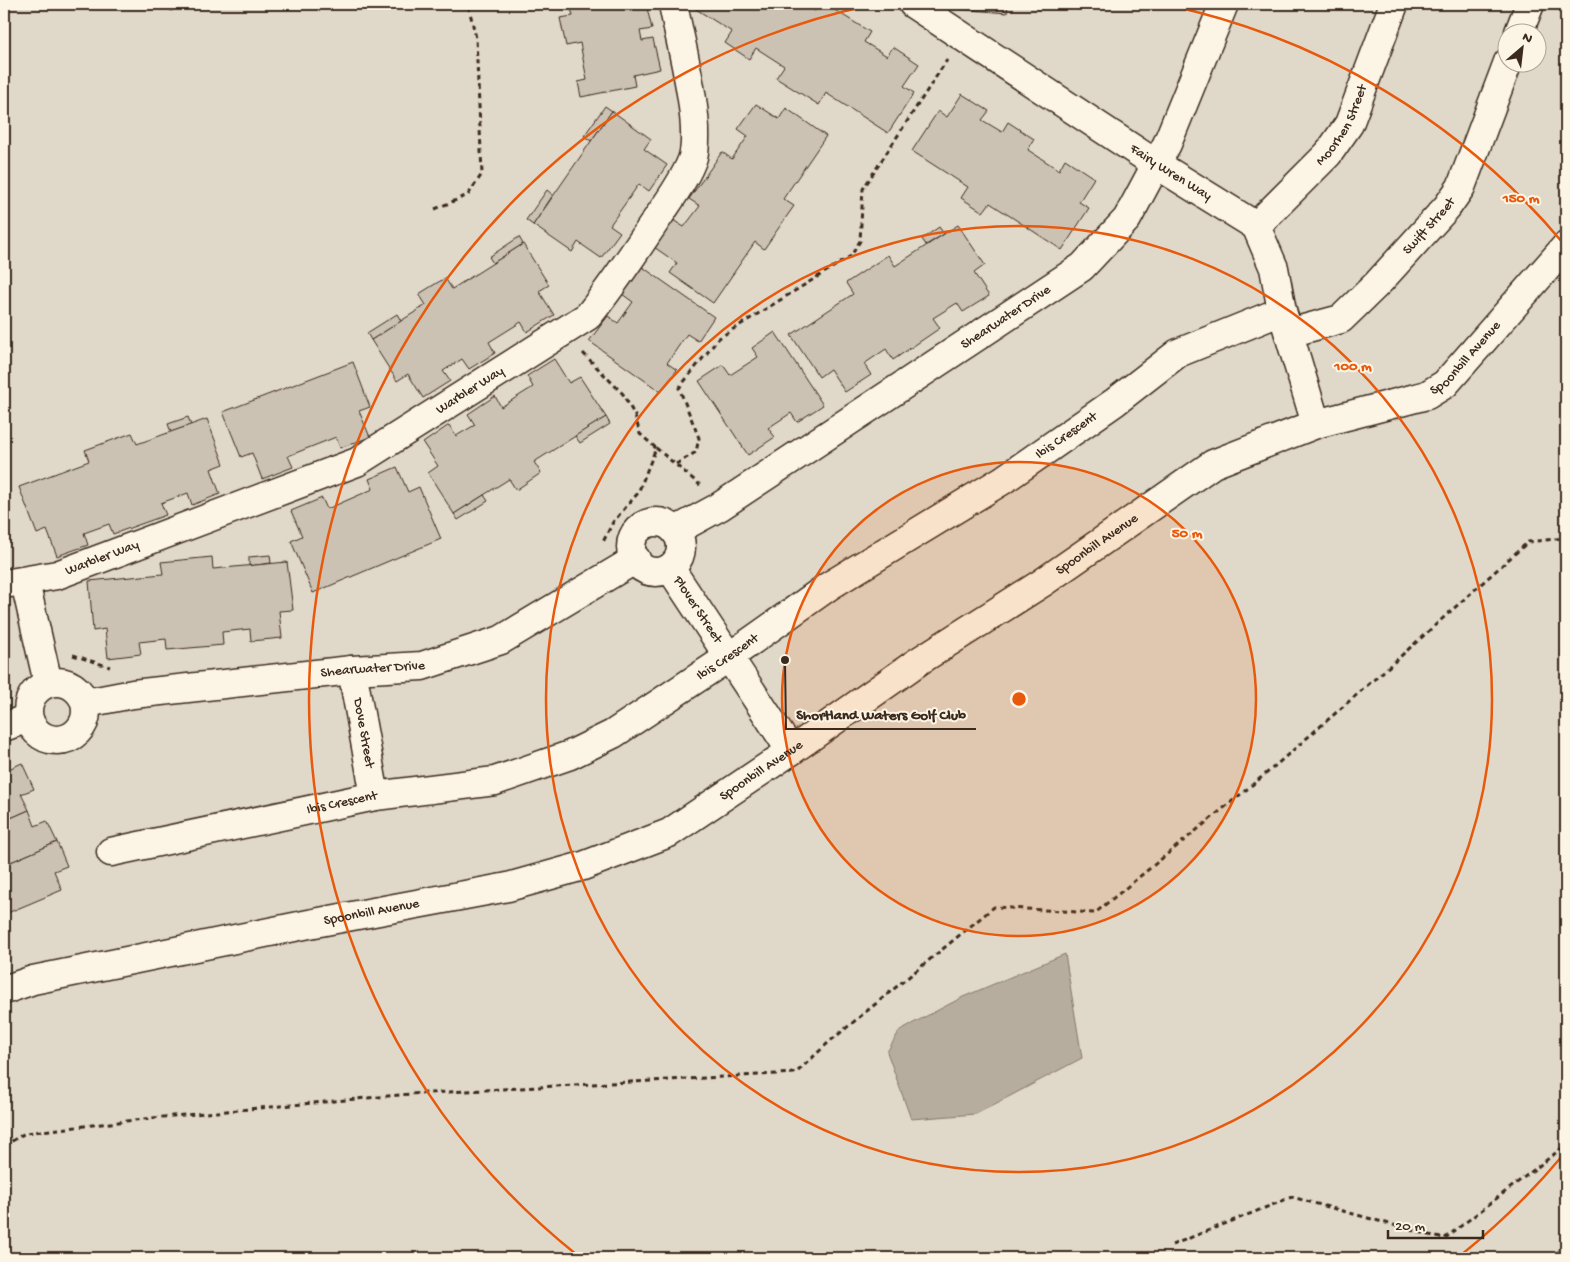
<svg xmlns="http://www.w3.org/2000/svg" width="1570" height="1262" font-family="'Gochi Hand',sans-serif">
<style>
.green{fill:#e0d8c8;stroke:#8e8173;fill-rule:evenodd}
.water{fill:#b7ad9e;stroke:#85796b}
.building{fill:#ccc2b3;stroke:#3b2a1e}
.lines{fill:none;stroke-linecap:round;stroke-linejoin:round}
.street-casing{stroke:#3b2a1e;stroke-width:31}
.path{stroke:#3b2a1e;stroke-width:3;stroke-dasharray:5 4;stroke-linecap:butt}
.street{stroke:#fcf5e5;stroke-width:28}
.ring{fill:none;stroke:#e8590c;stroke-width:2.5}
.labels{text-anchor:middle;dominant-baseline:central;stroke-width:4;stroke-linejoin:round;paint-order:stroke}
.street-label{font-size:14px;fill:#3b2a1e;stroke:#fcf5e5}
.centre{fill:#e8590c;stroke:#fcf5e5;stroke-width:2.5}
.ring-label{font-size:15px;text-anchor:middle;font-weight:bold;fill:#e8590c;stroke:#fcf5e5;stroke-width:4;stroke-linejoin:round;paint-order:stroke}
.leader{fill:none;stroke:#3b2a1e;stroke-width:2}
.callout-dot{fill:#3b2a1e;stroke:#fcf5e5;stroke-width:2}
.callout-label{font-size:15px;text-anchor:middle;font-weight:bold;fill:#3b2a1e;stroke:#fcf5e5;stroke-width:4;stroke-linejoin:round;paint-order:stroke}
</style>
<rect width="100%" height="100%" fill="#fcf5e5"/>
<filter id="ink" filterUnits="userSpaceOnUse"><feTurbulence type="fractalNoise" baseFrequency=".02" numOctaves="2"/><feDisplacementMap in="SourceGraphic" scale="10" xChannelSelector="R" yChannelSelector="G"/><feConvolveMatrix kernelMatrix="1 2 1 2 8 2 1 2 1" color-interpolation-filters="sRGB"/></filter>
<g filter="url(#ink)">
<path class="green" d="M 4,4 L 1566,4 L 1566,1258 L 4,1258 ZM 1508,32 L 1538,32 L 1538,62 L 1508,62 Z"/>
<g class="water">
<path d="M 1065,954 L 1082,1058 L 976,1114 L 911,1119 L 887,1052 L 900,1030 L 963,997 Z"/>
<path d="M 1566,1243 L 1566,1258 L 1549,1258 Z"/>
</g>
<g class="building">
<path d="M 570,4 L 646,4 L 652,29 L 640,31 L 642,41 L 653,39 L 660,69 L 633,75 L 635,86 L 581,97 L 578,82 L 587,80 L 580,43 L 566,46 L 560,18 L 573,16 Z"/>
<path d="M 688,4 L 804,4 L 815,11 L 819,4 L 825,4 L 870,32 L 864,42 L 887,56 L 893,47 L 919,64 L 904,86 L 914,93 L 888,133 L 826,93 L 819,105 L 776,78 L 784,66 L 756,48 L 749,59 L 725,43 L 732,32 Z"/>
<path d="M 960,4 L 1008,4 L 1007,13 L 959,9 Z"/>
<path d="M 962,94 L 989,111 L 982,120 L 1002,132 L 1008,122 L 1034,139 L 1028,150 L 1059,170 L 1065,159 L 1094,178 L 1079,202 L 1089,208 L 1062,250 L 990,203 L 983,212 L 961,198 L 968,187 L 912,151 L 938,111 L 947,117 Z"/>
<path d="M 756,104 L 779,119 L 786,108 L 826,136 L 783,199 L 794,206 L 764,249 L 755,242 L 713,303 L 670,273 L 677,263 L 654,247 L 673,220 L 684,227 L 700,206 L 689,199 L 722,152 L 732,159 L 748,136 L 738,129 Z"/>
<path d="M 605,106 L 612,111 L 591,141 L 584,136 Z"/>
<path d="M 612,111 L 651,139 L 644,149 L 667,165 L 649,191 L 639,184 L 610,225 L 620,232 L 601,258 L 578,242 L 572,252 L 533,225 Z"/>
<path d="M 547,190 L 553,195 L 533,225 L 526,220 Z"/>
<path d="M 958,225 L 985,265 L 974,273 L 989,296 L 963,312 L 957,303 L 933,318 L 940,328 L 893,360 L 886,349 L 864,364 L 871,375 L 845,392 L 830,369 L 819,377 L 791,335 L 853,294 L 846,283 L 888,255 L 895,266 Z"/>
<path d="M 939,227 L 944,234 L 926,245 L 922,239 Z"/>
<path d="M 519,237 L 523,244 L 493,263 L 489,257 Z"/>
<path d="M 523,244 L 549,285 L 539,291 L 554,315 L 527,332 L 521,322 L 489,342 L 495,353 L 469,369 L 462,359 L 443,371 L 450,381 L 423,398 L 408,374 L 397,381 L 371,340 L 426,305 L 419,294 L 445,278 L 452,289 Z"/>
<path d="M 641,266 L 714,317 L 698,341 L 687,334 L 667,363 L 677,370 L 661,392 L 589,341 L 608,316 L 618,323 L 633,302 L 622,294 Z"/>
<path d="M 397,314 L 401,321 L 371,340 L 367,333 Z"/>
<path d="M 775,332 L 823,405 L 797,422 L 791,413 L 768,428 L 775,437 L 748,455 L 699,381 L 723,365 L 730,375 L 758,357 L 752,348 Z"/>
<path d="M 554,359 L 569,383 L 580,377 L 606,417 L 534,462 L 541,473 L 516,490 L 509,479 L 454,514 L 428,473 L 438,466 L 423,443 L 449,425 L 456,436 L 475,425 L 468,414 L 495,396 L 501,407 L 533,387 L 527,376 Z"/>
<path d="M 353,362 L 370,407 L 359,411 L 370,437 L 340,448 L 336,437 L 288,456 L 293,467 L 262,479 L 252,453 L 241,457 L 223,412 Z"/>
<path d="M 188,417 L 191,425 L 171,432 L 168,424 Z"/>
<path d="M 606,417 L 610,424 L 580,443 L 575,436 Z"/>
<path d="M 207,419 L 224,464 L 211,469 L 220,494 L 192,505 L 188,493 L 161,503 L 166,515 L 113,534 L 109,524 L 84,533 L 88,545 L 57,556 L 47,530 L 37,534 L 19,487 L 89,461 L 85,450 L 132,433 L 137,444 Z"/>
<path d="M 397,467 L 408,492 L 419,487 L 441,539 L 313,593 L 291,541 L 302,536 L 291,511 L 322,498 L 327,509 L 373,489 L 369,479 Z"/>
<path d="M 484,495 L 488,501 L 458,520 L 454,514 Z"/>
<path d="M 270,555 L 271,563 L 249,566 L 249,557 Z"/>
<path d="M 212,557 L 213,569 L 287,562 L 293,610 L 279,611 L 282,638 L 251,641 L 250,629 L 222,632 L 223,645 L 167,650 L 166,639 L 139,642 L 141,654 L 108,658 L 105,629 L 93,631 L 89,581 L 163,574 L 161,562 Z"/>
<path d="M 22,763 L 34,789 L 21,794 L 29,810 L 4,821 L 4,771 Z"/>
<path d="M 29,810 L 35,826 L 47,821 L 57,842 L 4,865 L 4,821 Z"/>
<path d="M 57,842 L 67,866 L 54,871 L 62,890 L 5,914 L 4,865 Z"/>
</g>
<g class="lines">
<g class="street-casing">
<g id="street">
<path id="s1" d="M 913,4 L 1156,164 L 1256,226 L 1274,268 L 1282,311 L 1316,424"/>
<path d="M 1519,32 L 1530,4"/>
<path id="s2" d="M 1256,226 L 1328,154 L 1349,124 L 1394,4"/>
<path id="s3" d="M 1289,333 L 1341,319 L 1378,283 L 1447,207 L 1461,187 L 1508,62"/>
<circle cx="656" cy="547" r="25"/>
<path id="s4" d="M 675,531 L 719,507 L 1082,267 L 1127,219 L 1167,144 L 1224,4"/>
<path id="s5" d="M 670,568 L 791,751"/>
<path d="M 25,582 L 48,683"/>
<path id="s6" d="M 4,584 L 57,575 L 357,462 L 588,316 C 615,283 637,248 661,213 C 671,198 688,174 693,157 C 702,121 680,42 673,4"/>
<path id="s7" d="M 352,670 L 375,796"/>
<circle cx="57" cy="711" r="29"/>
<path id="s8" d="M 86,703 L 133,694 L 352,670 L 422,666 L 501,640 L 636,559"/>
<path d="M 4,727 L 28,718"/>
<path id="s9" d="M 111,852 L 375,796 L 495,781 L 570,755 L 613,734 L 729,657 L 829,586 L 1003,480 L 1115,402 L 1178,353 L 1282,311"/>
<path id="s10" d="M 4,990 L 33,980 L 309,924 L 508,887 L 583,866 L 669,833 L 791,751 L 919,661 L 1042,583 L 1213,464 L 1316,424 L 1427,395 L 1445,384 L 1566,246"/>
</g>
</g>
<g class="path">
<path d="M 171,11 L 172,4"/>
<path d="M 435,209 L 468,195 L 482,174 L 476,38 L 468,4"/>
<path d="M 583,353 L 623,394 L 635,416 L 640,434 L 656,448 L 638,493 L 613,522 L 602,544"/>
<path d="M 656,448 L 700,485"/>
<path d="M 676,464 L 696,452 L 699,438 L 679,388 L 719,338 L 851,256 L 860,241 L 863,189 L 947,60"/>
<path d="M 73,655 L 110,667"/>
<path d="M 4,1146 L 25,1133 L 152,1118 L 410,1094 L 796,1073 L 829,1042 L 994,907 L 1095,913 L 1268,772 L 1393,663 L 1528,542 L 1565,538"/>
<path d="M 1172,1245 L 1292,1197 L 1444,1239 L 1566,1145"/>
</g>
<use href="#street" class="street"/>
</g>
</g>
<circle cx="1019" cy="699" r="237" fill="#e8590c" fill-opacity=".12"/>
<g class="ring">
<circle cx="1019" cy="699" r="237"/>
<circle cx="1019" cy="699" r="473"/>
<path d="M1563 1155A710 710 0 0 1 1461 1255M577 1255A710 710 0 0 1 871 5M1167 5A710 710 0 0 1 1563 243"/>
</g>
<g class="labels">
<g class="street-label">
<text stroke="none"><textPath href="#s2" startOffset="134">Moorhen Street</textPath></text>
<text stroke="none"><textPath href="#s1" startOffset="308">Fairy Wren Way</textPath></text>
<text stroke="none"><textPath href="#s3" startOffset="182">Swift Street</textPath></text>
<text stroke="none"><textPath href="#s4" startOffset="394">Shearwater Drive</textPath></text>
<text stroke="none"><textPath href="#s10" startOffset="1621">Spoonbill Avenue</textPath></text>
<text stroke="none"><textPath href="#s6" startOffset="508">Warbler Way</textPath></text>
<text stroke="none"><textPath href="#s9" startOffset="1061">Ibis Crescent</textPath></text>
<text stroke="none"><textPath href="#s10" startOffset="1201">Spoonbill Avenue</textPath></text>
<text stroke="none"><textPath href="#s6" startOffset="102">Warbler Way</textPath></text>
<text stroke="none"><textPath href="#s5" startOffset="50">Plover Street</textPath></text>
<text stroke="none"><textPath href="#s9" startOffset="656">Ibis Crescent</textPath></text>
<text stroke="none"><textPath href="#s8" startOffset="289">Shearwater Drive</textPath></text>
<text stroke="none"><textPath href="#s7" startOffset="64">Dove Street</textPath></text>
<text stroke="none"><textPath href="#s10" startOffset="796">Spoonbill Avenue</textPath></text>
<text stroke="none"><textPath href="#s9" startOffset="236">Ibis Crescent</textPath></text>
<text stroke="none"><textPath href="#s10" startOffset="376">Spoonbill Avenue</textPath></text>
</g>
</g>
<circle cx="1019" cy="699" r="8" class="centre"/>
<g class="ring-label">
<text x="1521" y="202">150 m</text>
<text x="1353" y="370">100 m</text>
<text x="1187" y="537">50 m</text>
</g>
<path class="leader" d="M785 660L786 729H976"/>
<circle class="callout-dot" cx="785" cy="660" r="5"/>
<g class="callout-label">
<text x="881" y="719">Shortland Waters Golf Club</text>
</g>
<rect width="1570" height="1262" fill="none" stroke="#fcf5e5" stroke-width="20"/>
<rect x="10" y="10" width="1550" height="1242" fill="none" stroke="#3b2a1e" stroke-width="2" filter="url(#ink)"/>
<g transform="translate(1522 48) rotate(28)"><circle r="24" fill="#fcf5e5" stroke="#afa495"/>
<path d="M0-4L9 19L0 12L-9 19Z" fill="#3b2a1e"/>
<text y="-8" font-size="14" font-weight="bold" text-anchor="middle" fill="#3b2a1e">N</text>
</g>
<path d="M1388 1230v8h95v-8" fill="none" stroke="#3b2a1e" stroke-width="2.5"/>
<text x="1395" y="1230" font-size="15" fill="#3b2a1e" stroke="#fcf5e5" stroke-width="4" paint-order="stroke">20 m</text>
</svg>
